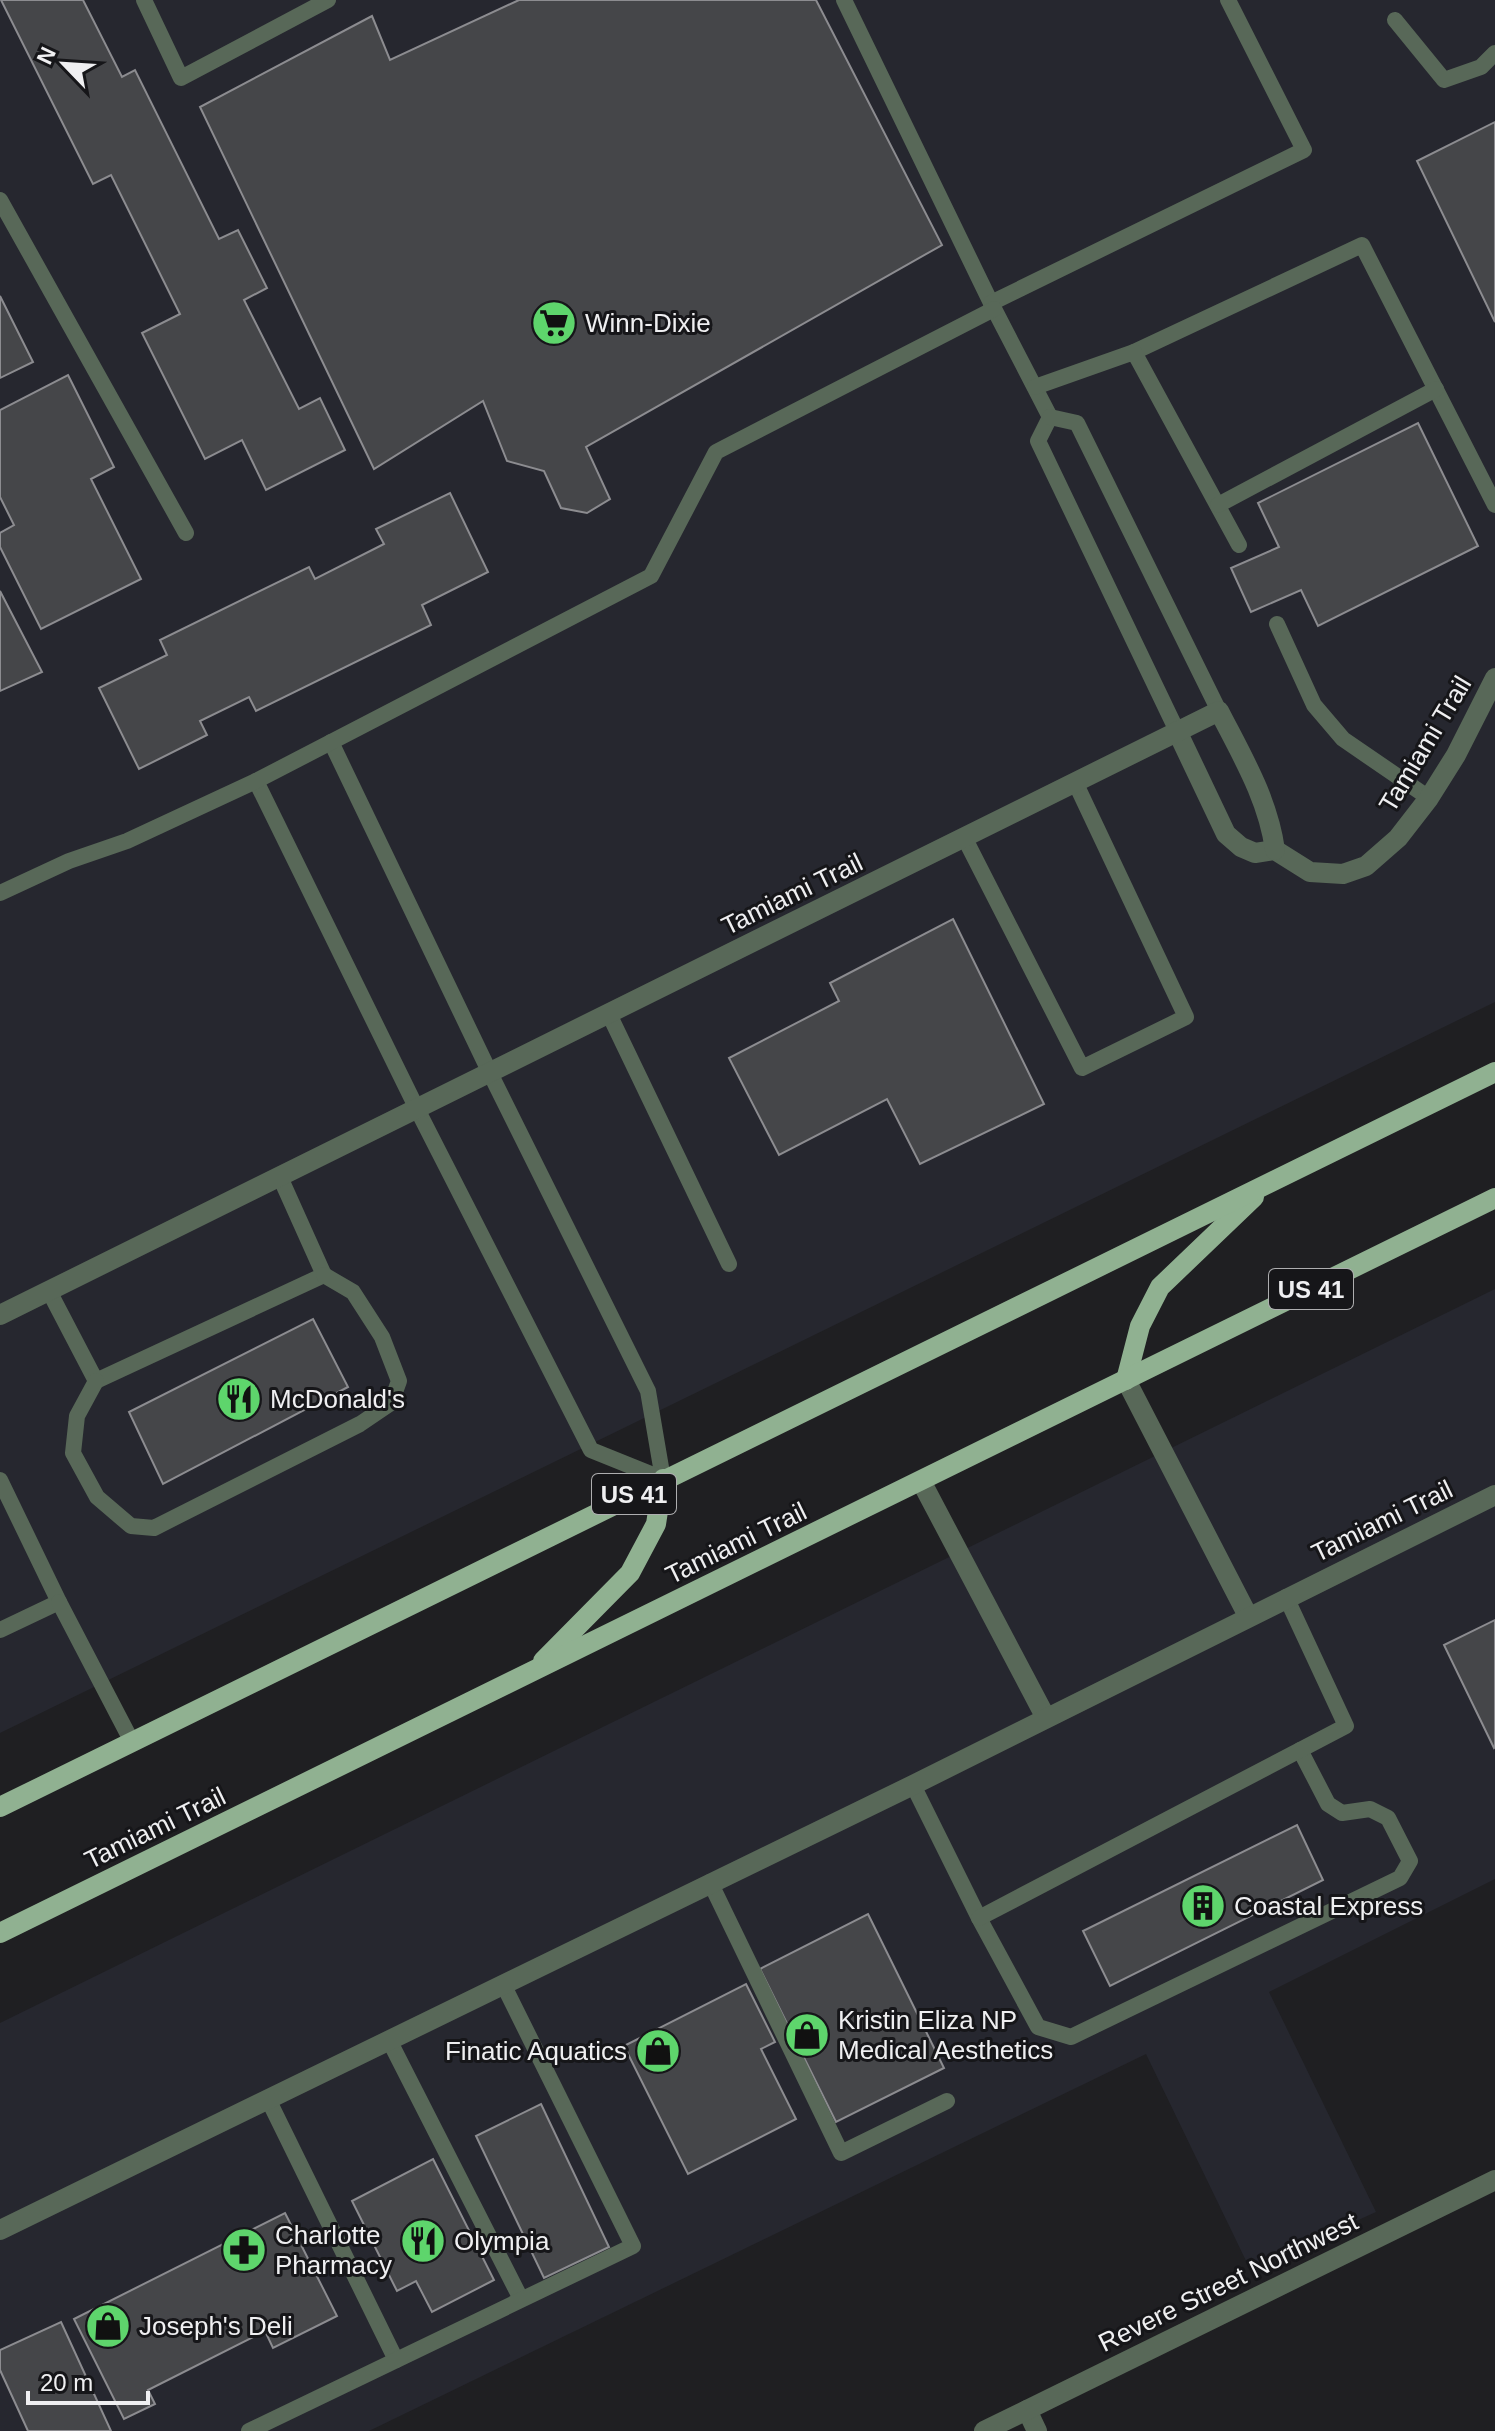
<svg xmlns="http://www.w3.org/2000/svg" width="1495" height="2431" font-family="Helvetica,sans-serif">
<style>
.built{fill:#26272f}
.building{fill:#454649;stroke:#8c8c90;stroke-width:2}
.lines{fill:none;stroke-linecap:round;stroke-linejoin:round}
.lane{stroke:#586858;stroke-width:16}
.street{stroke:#586858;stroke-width:20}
.primary{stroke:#90b191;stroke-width:20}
.labels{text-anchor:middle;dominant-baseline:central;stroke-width:6;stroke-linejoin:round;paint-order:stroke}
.shield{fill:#161619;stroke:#aeaeb0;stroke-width:2}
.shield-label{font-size:24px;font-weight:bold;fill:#efeff1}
.poi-label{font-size:26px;fill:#efeff1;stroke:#161619;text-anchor:start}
.street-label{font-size:26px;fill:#efeff1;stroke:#161619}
</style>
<rect width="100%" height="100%" fill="#1f1f22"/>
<g class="built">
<path d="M 0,0 L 1495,0 L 1495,1002 L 0,1733 Z"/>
<path d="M 1495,1289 L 1495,1879 L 1269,1992 L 1376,2212 L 1250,2269 L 1146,2054 L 369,2431 L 0,2431 L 0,2023 Z"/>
</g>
<g class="building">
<path d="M 1,0 L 83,0 L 122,77 L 135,70 L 219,239 L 238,230 L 267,288 L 244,300 L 299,409 L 320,398 L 345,450 L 266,490 L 242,440 L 205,459 L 142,333 L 180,314 L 111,175 L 93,184 Z"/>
<path d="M 519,0 L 816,0 L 942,245 L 586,447 L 610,499 L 587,513 L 561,508 L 544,471 L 507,461 L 483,401 L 374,469 L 200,107 L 372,16 L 390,60 Z"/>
<path d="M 1495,122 L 1495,322 L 1417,161 Z"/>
<path d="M 0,296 L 33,362 L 0,378 Z"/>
<path d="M 68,375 L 114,467 L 91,479 L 141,579 L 41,629 L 0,547 L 0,533 L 14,525 L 0,497 L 0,410 Z"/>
<path d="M 1418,423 L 1478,546 L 1318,626 L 1301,590 L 1251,612 L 1231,568 L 1279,547 L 1258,503 Z"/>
<path d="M 450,493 L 488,572 L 422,605 L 431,625 L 256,711 L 249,697 L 200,721 L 207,735 L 139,769 L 99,688 L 167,655 L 160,640 L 309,567 L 315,579 L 384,544 L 376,529 Z"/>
<path d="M 0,591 L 42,672 L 0,691 Z"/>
<path d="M 953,919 L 1044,1104 L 920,1164 L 887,1099 L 779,1155 L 729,1058 L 839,1001 L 830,983 Z"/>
<path d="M 313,1319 L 348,1387 L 163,1484 L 129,1412 Z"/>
<path d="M 1495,1620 L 1495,1747 L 1494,1748 L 1444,1645 Z"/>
<path d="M 1297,1825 L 1323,1880 L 1110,1986 L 1083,1931 Z"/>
<path d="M 868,1914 L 944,2068 L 836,2122 L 760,1969 Z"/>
<path d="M 746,1984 L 775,2042 L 761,2049 L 796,2119 L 688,2174 L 624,2046 Z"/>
<path d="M 541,2104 L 609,2247 L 544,2278 L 476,2136 Z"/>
<path d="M 433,2159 L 494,2280 L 432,2312 L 416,2281 L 397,2291 L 352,2201 Z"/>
<path d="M 285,2213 L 337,2316 L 273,2348 L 265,2331 L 148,2390 L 155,2404 L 124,2419 L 74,2319 Z"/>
<path d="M 61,2322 L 111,2431 L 28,2431 L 0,2370 L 0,2350 Z"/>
</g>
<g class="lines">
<g class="lane">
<path d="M 144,0 L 181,78 L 328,0"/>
<path d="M 844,0 L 991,303 L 1050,417"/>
<path d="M 1395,20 L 1444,80 L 1481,67 L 1495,53"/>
<path d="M 0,200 L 186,533"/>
<path d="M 991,303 L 1304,150 L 1228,0"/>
<path d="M 1134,352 L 1362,245 L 1495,505"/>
<path d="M 1035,387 L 1134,352 L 1239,545"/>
<path d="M 1050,417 L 1038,441 L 1177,731"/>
<path d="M 1050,417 L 1077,423 L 1219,711"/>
<path d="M 1218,505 L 1436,389"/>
<path d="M 1277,624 L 1314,705 L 1343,739 L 1429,798"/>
<path d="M 331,742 L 490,1073 L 648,1391 L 663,1479"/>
<path d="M 256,781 L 417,1109 L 591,1450 L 663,1479"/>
<path d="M 964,837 L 1082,1068 L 1186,1017 L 1075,782"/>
<path d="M 0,893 L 69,861 L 127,841 L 256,781 L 651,576 L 716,452 L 994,309"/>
<path d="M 609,1014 L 729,1264"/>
<path d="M 49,1291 L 96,1381 L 324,1275 L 280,1177"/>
<path d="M 96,1381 L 77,1416 L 73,1453 L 97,1497 L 131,1526 L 154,1528 L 360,1424 L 391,1403 L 399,1381 L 382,1337 L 353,1292 L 324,1275"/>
<path d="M 0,1480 L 59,1602 L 0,1630"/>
<path d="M 59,1602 L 132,1742"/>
<path d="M 913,1785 L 979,1918 L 1038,2027 L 1071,2037 L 1400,1878 L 1410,1861 L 1388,1818 L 1370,1809 L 1342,1813 L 1328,1804 L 1300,1750"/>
<path d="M 710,1882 L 841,2153 L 947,2101"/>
<path d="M 979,1918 L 1346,1726 L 1286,1597"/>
<path d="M 389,2040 L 521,2299"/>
<path d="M 268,2099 L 396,2360"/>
<path d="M 249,2431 L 633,2246 L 503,1984"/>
</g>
<g class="street">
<path d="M 1177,731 L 1226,834 L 1241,847 L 1255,853 L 1275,850 L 1310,872 L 1343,874 L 1366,866 L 1398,838 L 1429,798 L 1456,755 L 1495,678"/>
<path d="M 0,1315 L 1219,711 C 1242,756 1268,799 1275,850"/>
<path d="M 1126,1380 L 1248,1616"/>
<path d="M 921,1481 L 1046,1718"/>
<path d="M 0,2230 L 913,1785 L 1495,1495"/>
<path d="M 1027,2410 L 1037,2431"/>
<path d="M 984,2431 L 1495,2180"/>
</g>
<g class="primary">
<path d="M 1126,1380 L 1140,1326 L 1160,1287 L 1254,1197"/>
<path d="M 543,1661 L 630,1573 L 656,1524 L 663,1479"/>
<path d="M 0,1807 L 1495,1072"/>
<path d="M 0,1933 L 1495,1198"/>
</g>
</g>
<defs>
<g id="supermarket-disc" transform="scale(2.3)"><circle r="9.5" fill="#5ed56c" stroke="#161619"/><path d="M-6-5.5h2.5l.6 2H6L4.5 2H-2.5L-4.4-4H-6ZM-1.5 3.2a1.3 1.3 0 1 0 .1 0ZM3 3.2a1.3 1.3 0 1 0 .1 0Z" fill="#111"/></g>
<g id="restaurant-disc" transform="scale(2.3)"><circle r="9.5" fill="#5ed56c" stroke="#161619"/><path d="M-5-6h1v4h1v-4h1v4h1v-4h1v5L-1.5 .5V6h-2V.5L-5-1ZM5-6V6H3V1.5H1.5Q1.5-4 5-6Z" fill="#111"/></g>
<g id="building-disc" transform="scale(2.3)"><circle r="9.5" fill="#5ed56c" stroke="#161619"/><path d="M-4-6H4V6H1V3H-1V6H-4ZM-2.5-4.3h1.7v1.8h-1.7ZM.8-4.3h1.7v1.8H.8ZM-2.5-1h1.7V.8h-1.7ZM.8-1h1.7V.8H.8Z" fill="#111"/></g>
<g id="shop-disc" transform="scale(2.3)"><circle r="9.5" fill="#5ed56c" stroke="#161619"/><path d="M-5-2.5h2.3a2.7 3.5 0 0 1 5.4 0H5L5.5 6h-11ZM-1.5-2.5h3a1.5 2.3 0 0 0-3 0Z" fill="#111"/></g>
<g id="pharmacy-disc" transform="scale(2.3)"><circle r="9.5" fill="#5ed56c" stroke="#161619"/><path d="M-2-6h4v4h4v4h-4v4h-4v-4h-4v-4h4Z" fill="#111"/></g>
</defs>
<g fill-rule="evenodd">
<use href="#supermarket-disc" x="554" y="323"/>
<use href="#restaurant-disc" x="239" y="1399"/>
<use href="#building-disc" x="1203" y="1906"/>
<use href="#shop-disc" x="807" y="2035"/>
<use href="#shop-disc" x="658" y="2051"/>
<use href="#restaurant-disc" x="423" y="2241"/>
<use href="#pharmacy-disc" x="244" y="2250"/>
<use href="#shop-disc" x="108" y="2326"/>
</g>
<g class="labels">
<g class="shield">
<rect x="1269" y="1269" width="84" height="40" rx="6"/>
<rect x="592" y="1474" width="84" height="40" rx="6"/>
</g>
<g class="shield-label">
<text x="1311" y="1289">US 41</text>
<text x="634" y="1494">US 41</text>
</g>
<g class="poi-label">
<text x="585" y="323">Winn-Dixie</text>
<text x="270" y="1399">McDonald's</text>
<text x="1234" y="1906">Coastal Express</text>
<text x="838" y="2020">Kristin Eliza NP<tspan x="838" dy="30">Medical Aesthetics</tspan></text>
<text x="627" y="2051" text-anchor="end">Finatic Aquatics</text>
<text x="275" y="2235">Charlotte<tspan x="275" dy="30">Pharmacy</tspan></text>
<text x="454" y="2241">Olympia</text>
<text x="139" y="2326">Joseph's Deli</text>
</g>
<g class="street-label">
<text transform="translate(1425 744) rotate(-59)">Tamiami Trail</text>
<text transform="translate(792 894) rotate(-26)">Tamiami Trail</text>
<text transform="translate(1382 1521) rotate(-26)">Tamiami Trail</text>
<text transform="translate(736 1543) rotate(-26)">Tamiami Trail</text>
<text transform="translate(155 1828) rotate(-26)">Tamiami Trail</text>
<text transform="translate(1228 2282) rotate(-26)">Revere Street Northwest</text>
</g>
</g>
<g transform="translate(64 64) rotate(295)" stroke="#161619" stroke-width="6" paint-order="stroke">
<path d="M0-6L14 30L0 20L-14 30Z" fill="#efeff1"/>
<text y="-12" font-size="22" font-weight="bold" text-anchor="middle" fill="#efeff1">N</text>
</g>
<path d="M28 2391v12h120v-12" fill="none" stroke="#efeff1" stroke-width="4"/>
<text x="40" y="2391" font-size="24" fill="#efeff1" stroke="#161619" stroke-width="6" paint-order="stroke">20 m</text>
</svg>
